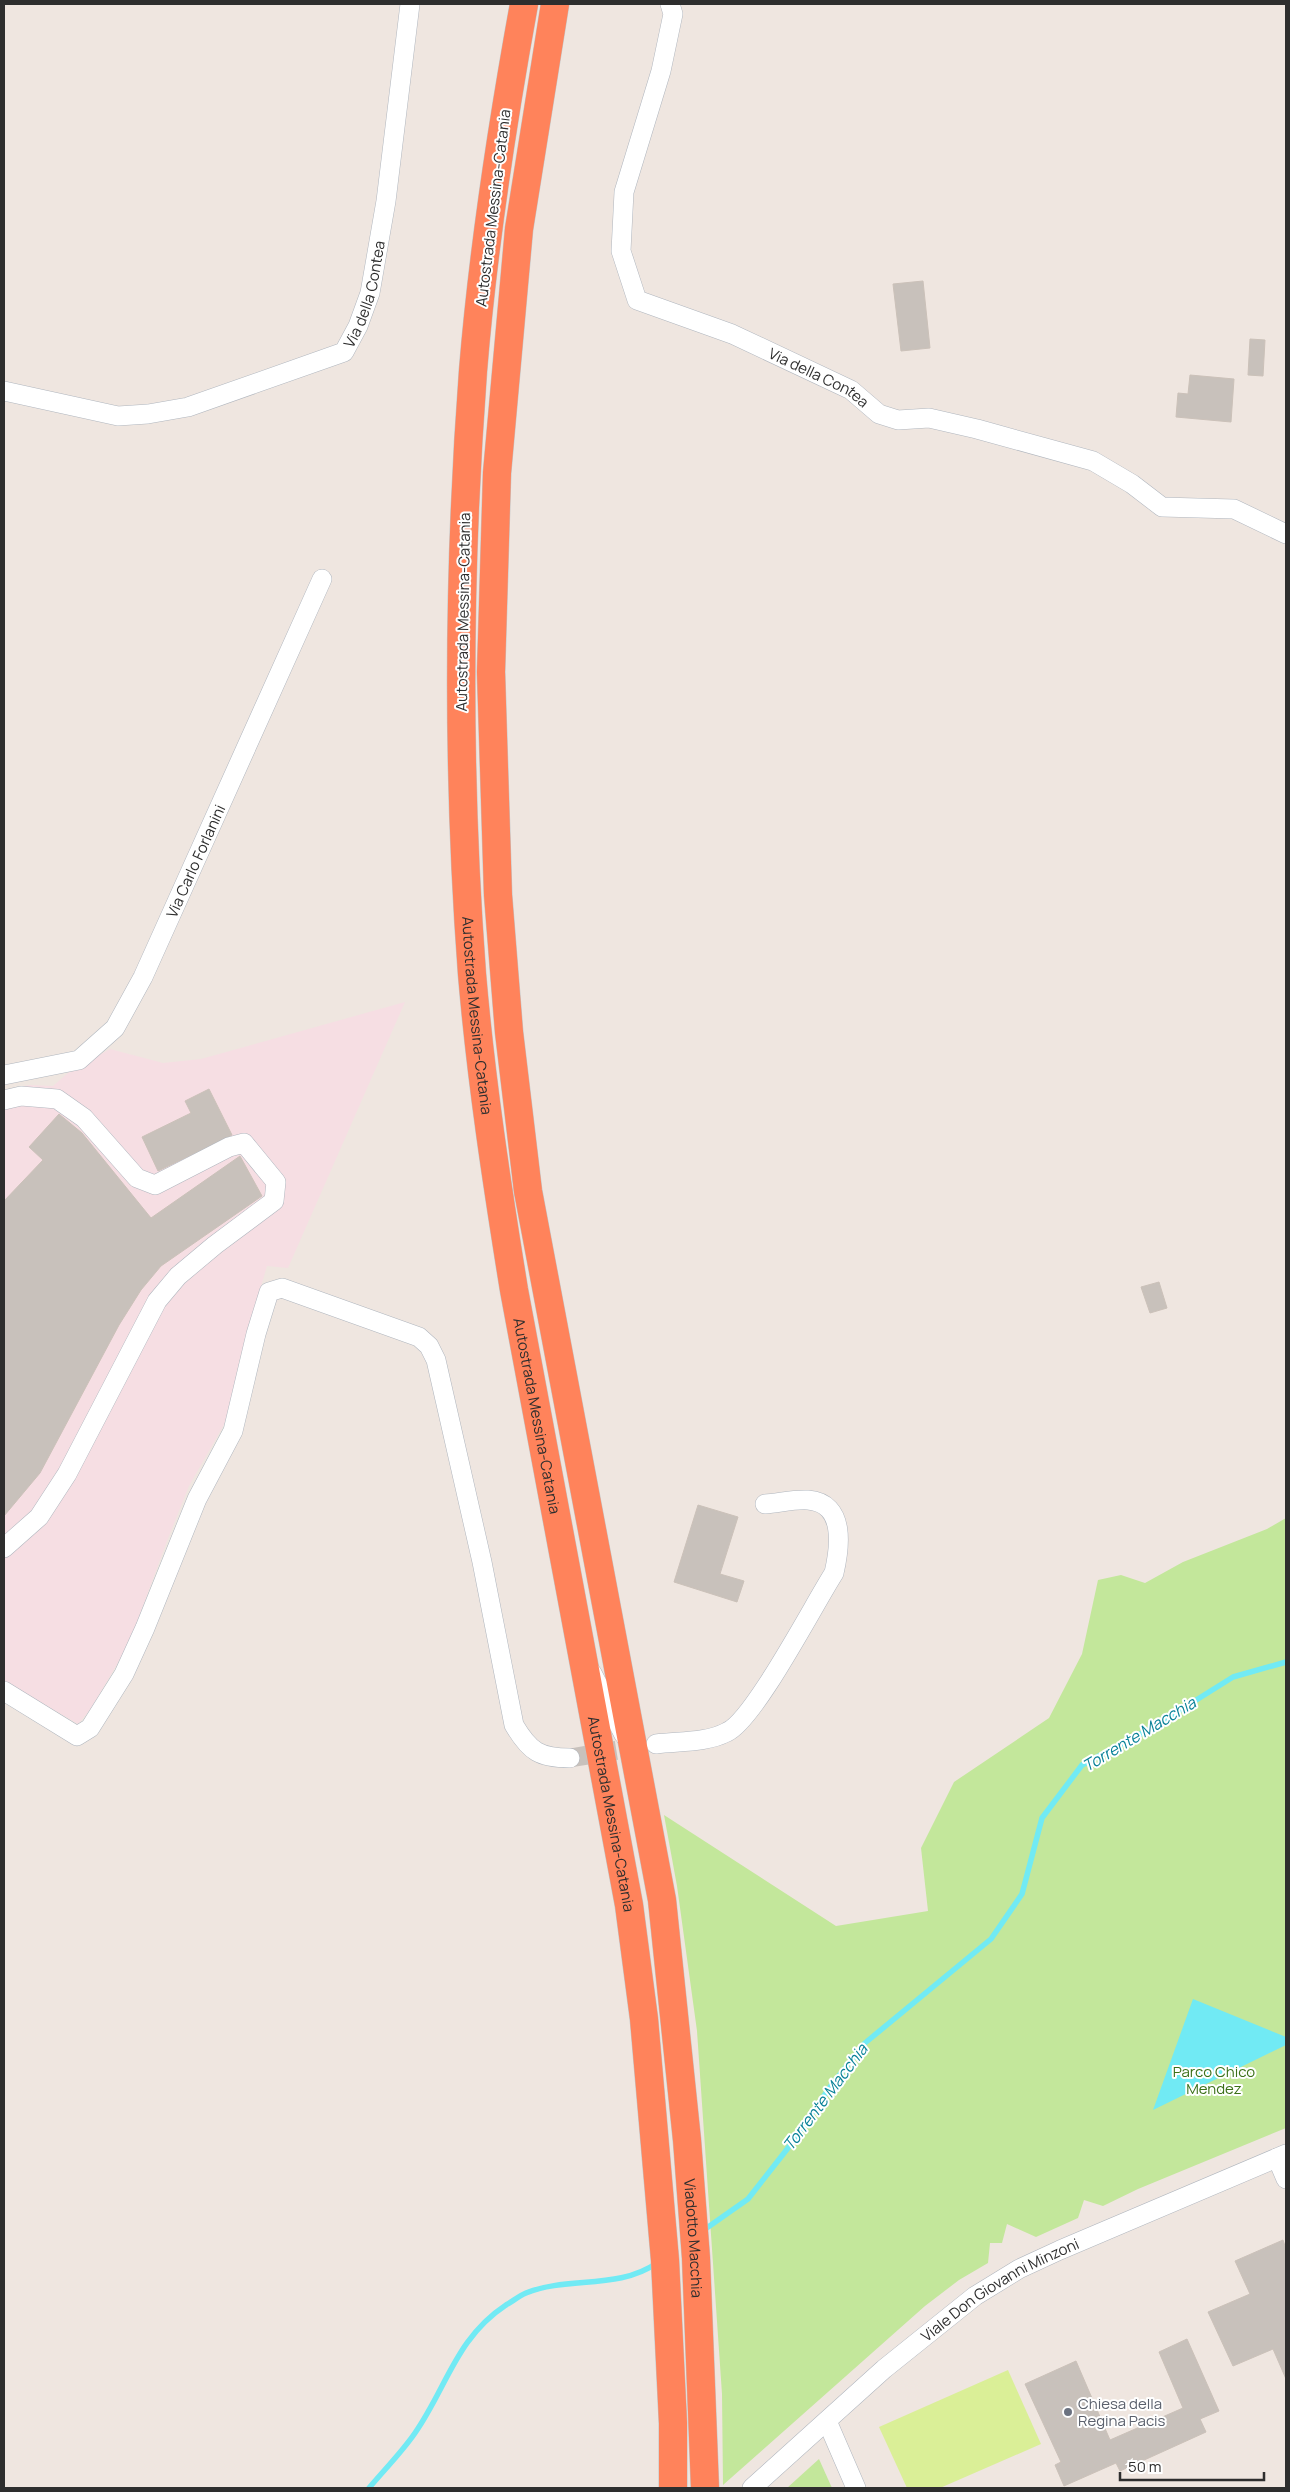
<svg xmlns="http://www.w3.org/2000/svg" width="1290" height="2492" font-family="Manrope,sans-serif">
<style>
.medical{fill:#f6dee3}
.green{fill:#c3e79b}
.pitch{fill:#daef97}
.water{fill:#71eaf4}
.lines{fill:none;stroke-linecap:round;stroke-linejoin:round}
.stream{stroke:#71eaf4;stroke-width:5.5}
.building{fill:#c8c1bb;stroke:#cbc1b9}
.minor-tunnel{stroke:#c8c1bc;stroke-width:19;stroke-dasharray:19 9;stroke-linecap:butt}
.minor-casing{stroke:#b0b6be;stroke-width:20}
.highway-casing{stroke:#c4c4c4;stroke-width:29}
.minor{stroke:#fff;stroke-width:19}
.highway{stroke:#ff835b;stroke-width:28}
.worship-dot{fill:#6b7280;stroke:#fff;stroke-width:2}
.labels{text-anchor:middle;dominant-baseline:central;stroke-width:4;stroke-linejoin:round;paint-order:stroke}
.street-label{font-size:15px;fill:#2e2e2e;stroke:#fff}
.park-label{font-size:15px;fill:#3b7018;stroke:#fff}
.worship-label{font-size:15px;fill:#5b616d;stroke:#fff;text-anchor:start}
.water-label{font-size:16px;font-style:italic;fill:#098298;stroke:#fff}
</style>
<rect width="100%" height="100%" fill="#efe6e0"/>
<path class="medical" d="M 405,1002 L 288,1268 L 267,1266 L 240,1359 L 226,1421 L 189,1486 L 167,1541 L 129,1644 L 90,1710 L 78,1724 L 4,1681 L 4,1090 L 29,1085 L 53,1086 L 68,1073 L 110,1049 L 163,1063 L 201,1059 Z"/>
<g class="green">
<path d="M 1286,1518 L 1286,2128 L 1138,2189 L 1103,2206 L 1084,2200 L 1078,2218 L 1036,2237 L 1007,2224 L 1002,2243 L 990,2243 L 988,2263 L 959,2280 L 925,2306 L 723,2485 L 722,2394 L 697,2031 L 677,1886 L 664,1815 L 836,1926 L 928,1911 L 921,1848 L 954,1782 L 1049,1718 L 1082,1654 L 1098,1580 L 1121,1575 L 1145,1583 L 1183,1562 L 1267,1529 Z"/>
<path d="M 819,2459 L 832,2488 L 787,2488 Z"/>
</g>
<path class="pitch" d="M 1008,2370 L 1041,2444 L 940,2488 L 907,2488 L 879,2427 Z"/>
<path class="water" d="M 1193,1999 L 1286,2037 L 1286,2045 L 1153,2110 Z"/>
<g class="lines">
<g class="stream">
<path d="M 701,2232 L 748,2199 L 788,2148 L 830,2087 L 865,2043 L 991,1939 L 1022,1894 L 1042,1818 L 1082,1765 L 1150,1729 L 1233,1677 L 1286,1662"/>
<path d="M 369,2488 C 384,2470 402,2452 415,2433 C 447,2387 456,2338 506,2305 C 513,2301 519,2296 526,2293 C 568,2276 618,2290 657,2263"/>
</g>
</g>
<g class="building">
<path d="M 923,281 L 930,348 L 901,351 L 893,284 Z"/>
<path d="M 1250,339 L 1265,340 L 1263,376 L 1248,375 Z"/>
<path d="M 1190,375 L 1234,379 L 1231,422 L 1176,417 L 1178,393 L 1188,394 Z"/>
<path d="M 209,1089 L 232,1135 L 158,1171 L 142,1137 L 191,1113 L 185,1101 Z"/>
<path d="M 59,1114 L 82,1133 L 151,1218 L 240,1156 L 262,1196 L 161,1266 L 141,1290 L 119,1325 L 40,1473 L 4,1516 L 4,1201 L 43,1160 L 29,1147 Z"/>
<path d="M 1159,1282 L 1167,1308 L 1150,1313 L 1141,1287 Z"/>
<path d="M 698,1505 L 738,1517 L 720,1574 L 744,1581 L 737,1602 L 674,1582 Z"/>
<path d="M 1283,2240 L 1286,2249 L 1286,2379 L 1273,2349 L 1233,2366 L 1208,2312 L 1250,2294 L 1235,2261 Z"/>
<path d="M 1187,2339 L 1219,2411 L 1200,2419 L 1206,2432 L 1120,2471 L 1116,2463 L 1064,2486 L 1055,2465 L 1061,2462 L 1025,2384 L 1076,2361 L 1110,2440 L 1183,2408 L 1159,2352 Z"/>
</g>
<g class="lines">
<path class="minor-tunnel" d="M 570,1758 L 643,1746"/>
<g class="minor-casing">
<g id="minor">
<path id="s1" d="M 670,4 L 673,14 L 661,71 L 624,192 L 621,251 L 637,300 L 732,334 L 851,390 L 879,414 L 898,420 L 929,418 L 977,429 L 1093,461 L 1132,484 L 1162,507 L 1234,509 L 1286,534"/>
<path id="s2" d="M 4,391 L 118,416 L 148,414 L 188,407 L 344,352 L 358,326 L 370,293 L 386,201 L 410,4"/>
<path id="s3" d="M 4,1075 L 79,1060 L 115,1028 L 143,977 L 322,579"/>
<path d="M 4,1100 L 21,1096 L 57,1099 L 84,1118 L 137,1178 L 155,1185 L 229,1147 L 244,1143 L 276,1182 L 274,1201 L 215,1245 L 178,1276 L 157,1301 L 67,1474 L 39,1517 L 4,1548"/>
<path d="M 592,1673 L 624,1735"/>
<path d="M 4,1691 L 77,1736 L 90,1728 L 124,1674 L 145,1628 L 197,1499 L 233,1431 L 256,1334 L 269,1292 L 282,1288 L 419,1337 L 429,1346 L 436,1360 L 482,1562 L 514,1725 C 530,1752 540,1758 570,1758"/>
<path d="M 656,1744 C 679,1741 706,1743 727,1732 C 754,1720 814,1604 834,1573 C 840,1547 846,1503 808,1500 C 794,1499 779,1503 765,1504"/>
<path d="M 1277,2158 L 1286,2179"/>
<path d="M 827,2421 L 856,2488"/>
<path id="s4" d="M 752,2488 L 884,2369 L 975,2296 L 1019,2269 L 1060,2250 L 1286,2154"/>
</g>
</g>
<g class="highway-casing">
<g id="highway">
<path id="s5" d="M 524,4 C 502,125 483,248 473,371 C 458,571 457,774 472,974 C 481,1080 497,1185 514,1290 L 629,1905 L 644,2019 L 665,2260 L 673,2423 L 673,2488"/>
<path id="s6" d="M 555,4 L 519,229 L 497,473 L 491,672 L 498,895 L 509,1032 L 528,1191 L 662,1900 L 687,2140 L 696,2258 L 705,2488"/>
</g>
</g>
<use href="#minor" class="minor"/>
<use href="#highway" class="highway"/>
</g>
<circle class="worship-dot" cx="1068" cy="2412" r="5"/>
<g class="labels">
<g class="street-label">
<text transform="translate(493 208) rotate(-83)">Autostrada Messina-Catania</text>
<text stroke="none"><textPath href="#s2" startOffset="415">Via della Contea</textPath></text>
<text stroke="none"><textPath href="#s1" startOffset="504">Via della Contea</textPath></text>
<text transform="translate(463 612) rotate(-89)">Autostrada Messina-Catania</text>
<text stroke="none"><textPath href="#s3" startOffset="310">Via Carlo Forlanini</textPath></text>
<text stroke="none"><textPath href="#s5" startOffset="1016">Autostrada Messina-Catania</textPath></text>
<text stroke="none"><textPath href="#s5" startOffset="1421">Autostrada Messina-Catania</textPath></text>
<text stroke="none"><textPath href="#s5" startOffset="1826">Autostrada Messina-Catania</textPath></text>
<text stroke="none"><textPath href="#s6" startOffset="2254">Viadotto Macchia</textPath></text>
<text stroke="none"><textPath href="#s4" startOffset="319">Viale Don Giovanni Minzoni</textPath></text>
</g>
<g class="park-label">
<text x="1214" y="2071">Parco Chico<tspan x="1214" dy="17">Mendez</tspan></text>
</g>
<g class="worship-label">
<text x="1078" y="2403">Chiesa della<tspan x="1078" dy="17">Regina Pacis</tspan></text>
</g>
<g class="water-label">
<text transform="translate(1139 1734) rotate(-31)">Torrente Macchia</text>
<text transform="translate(825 2097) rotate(-53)">Torrente Macchia</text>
</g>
</g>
<rect width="1290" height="2492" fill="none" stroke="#2e2e2e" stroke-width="10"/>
<path d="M1120 2472v8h144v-8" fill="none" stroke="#2e2e2e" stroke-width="2.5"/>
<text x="1128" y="2472" font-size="15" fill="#2e2e2e" stroke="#ffffff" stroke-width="4" paint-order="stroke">50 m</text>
</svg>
